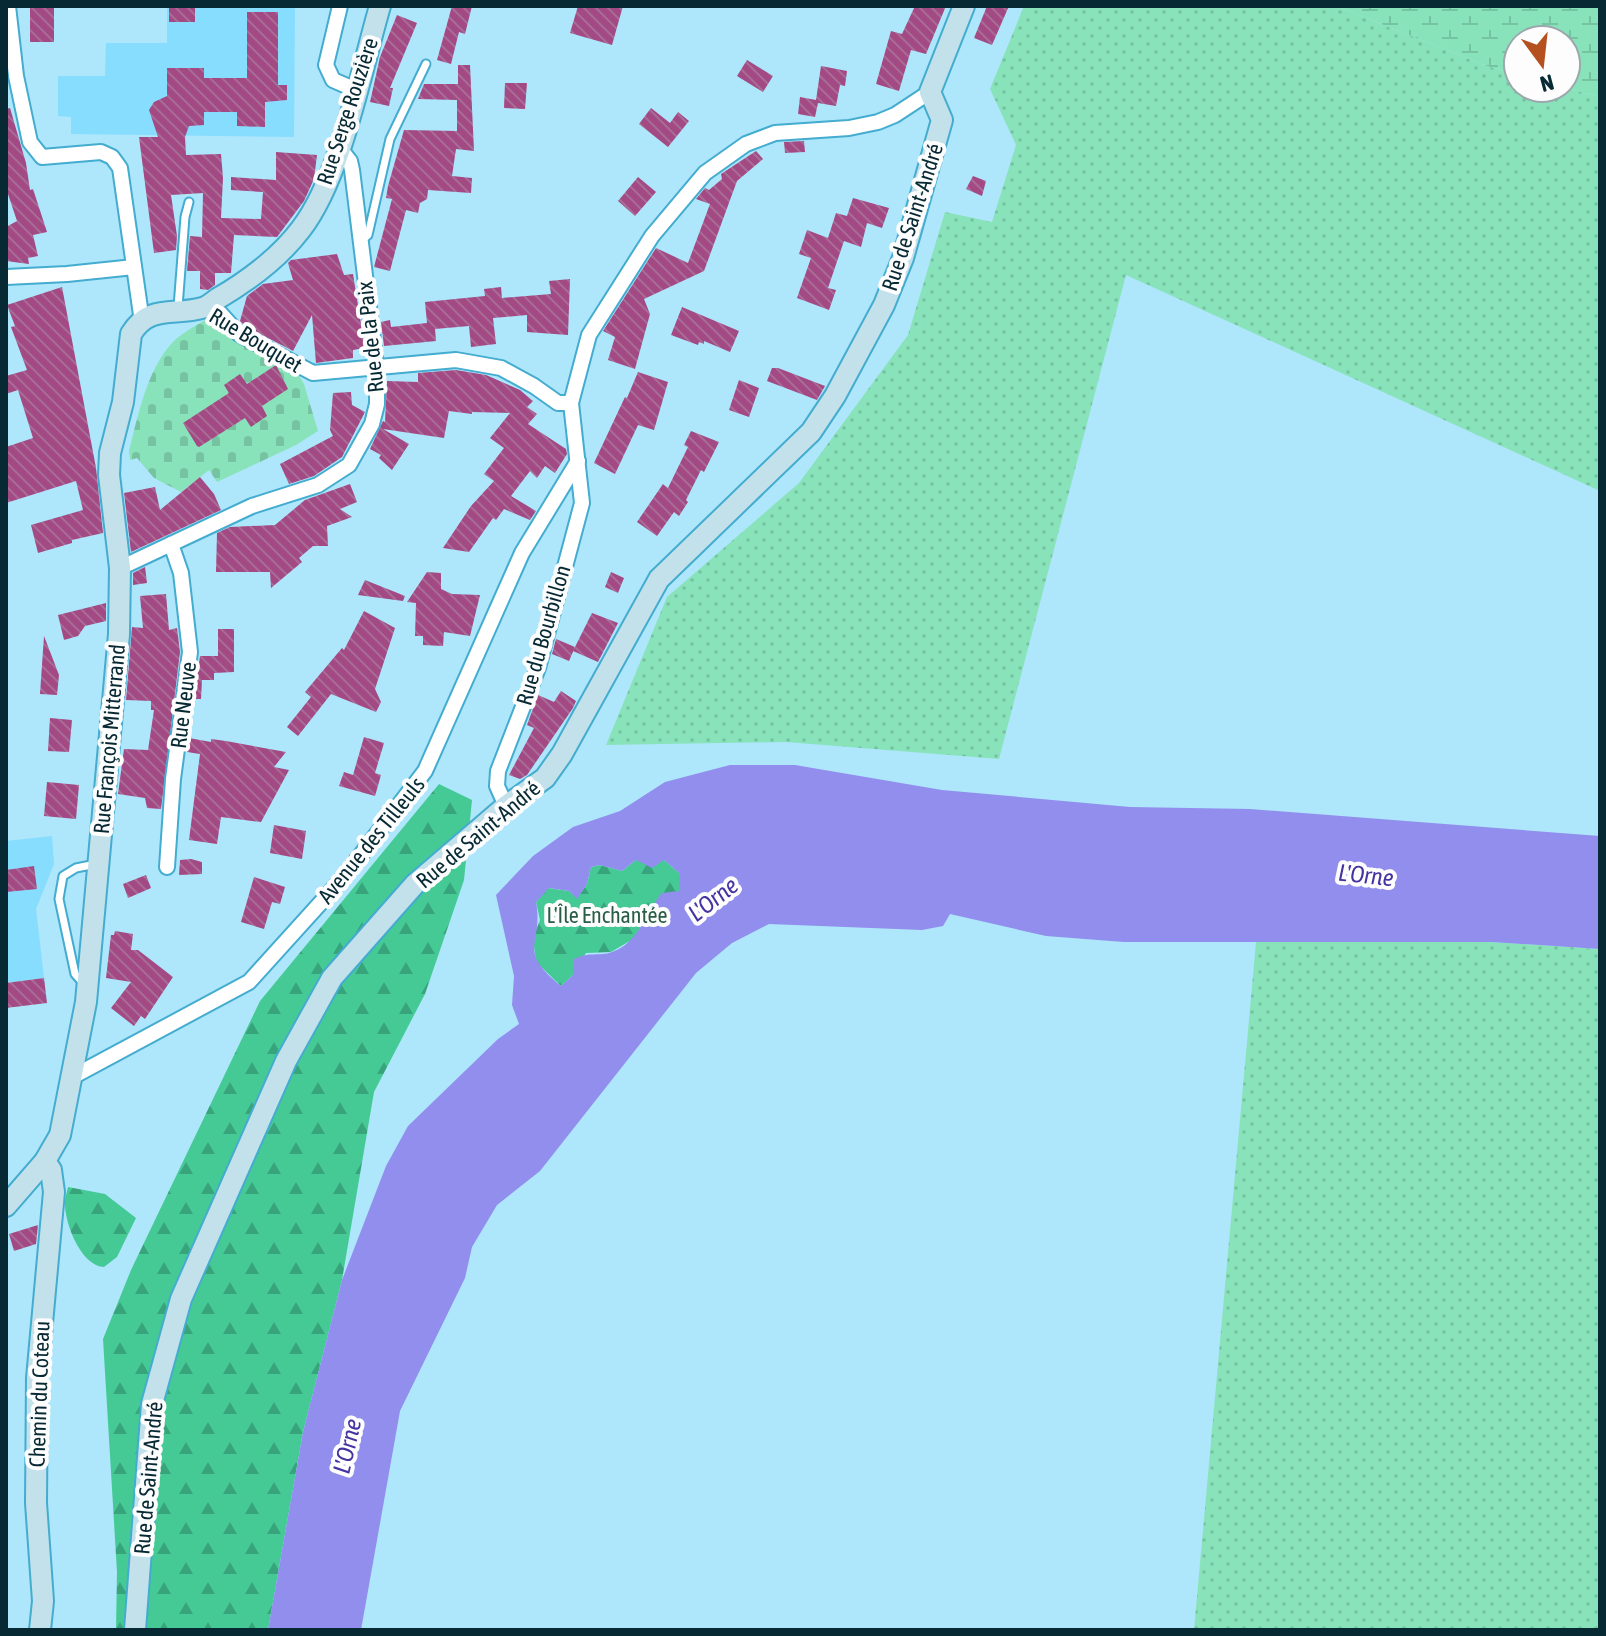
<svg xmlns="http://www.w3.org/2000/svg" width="1606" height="1636" font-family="'Asap Condensed',sans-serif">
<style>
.built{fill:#87ddfd}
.grass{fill:url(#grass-dots)}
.forest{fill:url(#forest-firs)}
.wetland{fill:url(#wetland-marsh)}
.cemetery{fill:url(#cemetery-stones)}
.water{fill:#918eed;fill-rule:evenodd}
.building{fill:url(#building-back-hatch)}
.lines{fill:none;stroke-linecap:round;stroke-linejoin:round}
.lane-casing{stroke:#43accf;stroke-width:11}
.street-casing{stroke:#43accf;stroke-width:18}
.secondary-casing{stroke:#43accf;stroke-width:24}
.lane{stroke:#fff;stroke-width:7}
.street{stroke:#fff;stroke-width:14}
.secondary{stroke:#c3e1eb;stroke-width:20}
.labels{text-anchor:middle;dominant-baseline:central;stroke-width:8;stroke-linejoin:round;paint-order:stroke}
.street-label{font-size:22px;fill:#072934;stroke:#fdfdfd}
.park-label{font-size:22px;fill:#295d47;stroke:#fdfdfd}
.water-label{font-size:24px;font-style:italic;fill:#4533a1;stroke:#fdfdfd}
</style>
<defs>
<pattern id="grass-dots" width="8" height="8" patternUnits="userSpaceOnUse" patternTransform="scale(2)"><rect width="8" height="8" fill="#89e3ba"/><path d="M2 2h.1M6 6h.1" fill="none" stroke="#75c3a0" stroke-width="1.8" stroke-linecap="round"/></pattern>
<pattern id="forest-firs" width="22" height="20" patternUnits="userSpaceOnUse" patternTransform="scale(2)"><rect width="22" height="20" fill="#45ca96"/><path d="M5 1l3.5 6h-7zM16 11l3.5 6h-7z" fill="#38a47b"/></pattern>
<pattern id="wetland-marsh" width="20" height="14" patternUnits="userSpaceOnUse" patternTransform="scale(2)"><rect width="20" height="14" fill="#89e3ba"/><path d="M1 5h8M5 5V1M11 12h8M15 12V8" fill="none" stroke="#75c3a0"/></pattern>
<pattern id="cemetery-stones" width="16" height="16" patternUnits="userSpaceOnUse" patternTransform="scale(2)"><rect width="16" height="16" fill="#89e3ba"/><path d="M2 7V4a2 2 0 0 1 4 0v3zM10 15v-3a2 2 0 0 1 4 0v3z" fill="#75c3a0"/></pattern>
<pattern id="building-back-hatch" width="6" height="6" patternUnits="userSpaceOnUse" patternTransform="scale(2)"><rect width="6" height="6" fill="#a34983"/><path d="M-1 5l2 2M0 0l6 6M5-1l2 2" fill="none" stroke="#a86c96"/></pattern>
</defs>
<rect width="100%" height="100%" fill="#aee6fc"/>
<g class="built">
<path d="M 167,6 L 295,6 L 294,137 L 71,134 L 71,117 L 58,116 L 58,76 L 105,76 L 106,43 L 167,43 Z"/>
<path d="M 52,836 L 54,864 L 36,909 L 44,978 L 6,983 L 6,841 Z"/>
</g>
<g class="grass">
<path d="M 1024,6 L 1336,6 L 1487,66 L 1518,75 L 1518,88 L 1566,88 L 1600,97 L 1600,491 L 1126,275 L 999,759 L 786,742 L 606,745 L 667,597 L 799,483 L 908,335 L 945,212 L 992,222 L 1016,145 L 990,89 Z"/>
<path d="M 1256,942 L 1491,942 L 1600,949 L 1600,1630 L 1194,1630 Z"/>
</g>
<g class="forest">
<path d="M 439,784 L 472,800 L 464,880 L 425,994 L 374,1092 L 342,1280 L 303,1432 L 268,1630 L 116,1630 L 117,1572 L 103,1339 L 131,1270 L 260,1001 Z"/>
<path d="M 636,860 L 664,860 L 679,873 L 679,892 L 652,905 L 635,938 L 611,952 L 586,953 L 573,975 L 561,986 L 536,962 L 533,938 L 540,920 L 536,902 L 548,888 L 569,891 L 577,898 L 587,884 L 591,867 L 600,865 L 622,871 Z"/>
<path d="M 68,1187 L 105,1194 L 136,1218 L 117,1257 L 104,1267 C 82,1266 66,1227 65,1206 C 64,1200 67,1193 68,1187 Z"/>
</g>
<path class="wetland" d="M 1336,6 L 1600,6 L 1600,97 L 1566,88 L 1566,40 L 1518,40 L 1518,75 L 1487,66 Z"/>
<path class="cemetery" d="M 205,320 L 297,372 L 304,384 L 318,431 L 296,445 L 217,482 L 209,470 L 181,492 L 154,478 L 137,458 L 130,460 L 129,451 C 138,416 147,368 174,341 C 182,333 195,326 205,320 Z"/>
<path class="water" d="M 730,765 L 795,765 L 942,790 L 1130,807 L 1250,809 L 1600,836 L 1600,949 L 1491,942 L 1124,942 L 1046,936 L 950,914 L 943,926 L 922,930 L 769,924 L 732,943 L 696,973 L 540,1171 L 497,1205 L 472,1247 L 465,1278 L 400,1411 L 361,1630 L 268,1630 L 303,1432 L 342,1280 L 386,1166 L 408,1126 L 498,1039 L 519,1024 L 512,1005 L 514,976 L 496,895 L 533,856 L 573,827 L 620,811 L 665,782 ZM 636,860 L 652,868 L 664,860 L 679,873 L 679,891 L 662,893 C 645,913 639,943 612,952 C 599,957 591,951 574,959 L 573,975 L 561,986 C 515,949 544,945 536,902 L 549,888 L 569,891 L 577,899 L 587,884 L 591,867 L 600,865 L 622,871 Z"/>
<g class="building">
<rect x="30" y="6" width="24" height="36"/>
<rect x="169" y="6" width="26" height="16"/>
<path d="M 452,6 L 472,6 L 465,34 L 459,32 L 451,64 L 437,60 Z"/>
<path d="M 578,6 L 623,6 L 612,45 L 570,33 Z"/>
<path d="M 915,6 L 946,6 L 926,54 L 911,50 L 899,91 L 876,84 L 891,31 L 902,34 Z"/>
<path d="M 987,6 L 1009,6 L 992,45 L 974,38 Z"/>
<path d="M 247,12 L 278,12 L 278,85 L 287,85 L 287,100 L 265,102 L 265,127 L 237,126 L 237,112 L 204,112 L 204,125 L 189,126 L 185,137 L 186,155 L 221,154 L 223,178 L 221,218 L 261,219 L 263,192 L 231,190 L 231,177 L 276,180 L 276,152 L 317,155 L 314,179 L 304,201 L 277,237 L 234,235 L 231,273 L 215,273 L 215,285 L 208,290 L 200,289 L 200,271 L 187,271 L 190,236 L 202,237 L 203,193 L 171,195 L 177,236 L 176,250 L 154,253 L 139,137 L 158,137 L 149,110 L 154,102 L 167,96 L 167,68 L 204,68 L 204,78 L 247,78 Z"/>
<path d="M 397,15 L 417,23 L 390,88 L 393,88 L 389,106 L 370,102 L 380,57 Z"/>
<path d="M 747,60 L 773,76 L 763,92 L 737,76 Z"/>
<path d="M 458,65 L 470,65 L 474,151 L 456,149 L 452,176 L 472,178 L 471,193 L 428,190 L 427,199 L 420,203 L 418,213 L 406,210 L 390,271 L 374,267 L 392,199 L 386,198 L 388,186 L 404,130 L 457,131 L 457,100 L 418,99 L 424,84 L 458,84 Z"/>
<path d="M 821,66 L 847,71 L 845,86 L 840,85 L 836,106 L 818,103 L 815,117 L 798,114 L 800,97 L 816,100 Z"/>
<path d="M 505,83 L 527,83 L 525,109 L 504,108 Z"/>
<path d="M 10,108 L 26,163 L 30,190 L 33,189 L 47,232 L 33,235 L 38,256 L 28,258 L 29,264 L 6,261 L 6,227 L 17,221 L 6,188 L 6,109 Z"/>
<path d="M 651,108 L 670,123 L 678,112 L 689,121 L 668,147 L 639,124 Z"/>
<path d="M 804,141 L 805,152 L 785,153 L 784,142 Z"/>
<path d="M 756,151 L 763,159 L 737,181 L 704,271 L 644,299 L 650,314 L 635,369 L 608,360 L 615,337 L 603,331 L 656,248 L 688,263 L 710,204 L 696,199 L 705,188 L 709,190 L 722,179 L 721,174 Z"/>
<path d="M 973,176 L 986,181 L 982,196 L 966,189 Z"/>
<path d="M 638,177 L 656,192 L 635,216 L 618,201 Z"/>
<path d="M 853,198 L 889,208 L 882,228 L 867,223 L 861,247 L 844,241 L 828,288 L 836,290 L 829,310 L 797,298 L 811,258 L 799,254 L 807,230 L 828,238 L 836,213 L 847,216 Z"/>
<path d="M 337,254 L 344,275 L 353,274 L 361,324 L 364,348 L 353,350 L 353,358 L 316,363 L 312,315 L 293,351 L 245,326 L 240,321 L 247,296 L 263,284 L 293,280 L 288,263 L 291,260 Z"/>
<path d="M 570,279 L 568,335 L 527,332 L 527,315 L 493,318 L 496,344 L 471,347 L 469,326 L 435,329 L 436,341 L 384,346 L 381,322 L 390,320 L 391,327 L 427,323 L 425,302 L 485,296 L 484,289 L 501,287 L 502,298 L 551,294 L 549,281 Z"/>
<path d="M 62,287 L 96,468 L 103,533 L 72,540 L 72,543 L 38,553 L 31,525 L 83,510 L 76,481 L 6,503 L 6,447 L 33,438 L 18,390 L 6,394 L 6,376 L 27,370 L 11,327 L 15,326 L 7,305 Z"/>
<path d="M 682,307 L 739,331 L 730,352 L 704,341 L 704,344 L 699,342 L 698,345 L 671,335 Z"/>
<path d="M 276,365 L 288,389 L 262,406 L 267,416 L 251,427 L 245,418 L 199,447 L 197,446 L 183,423 L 229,393 L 224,385 L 240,374 L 247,384 Z"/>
<path d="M 772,368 L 778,368 L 825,386 L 817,400 L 767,381 Z"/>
<path d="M 456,370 L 486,375 L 520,390 L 533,401 L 527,407 L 537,414 L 528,424 L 566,449 L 567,454 L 555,473 L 545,466 L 537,478 L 530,471 L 511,496 L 536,511 L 530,520 L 504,509 L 496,520 L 493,518 L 469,552 L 443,548 L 471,506 L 494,481 L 484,474 L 504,448 L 490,438 L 510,413 L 472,412 L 472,414 L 449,411 L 444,438 L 383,429 L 409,444 L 392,470 L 379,458 L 381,455 L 370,449 L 383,421 L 385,422 L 387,381 L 418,382 L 418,373 Z"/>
<path d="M 638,372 L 668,382 L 654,430 L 638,425 L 615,474 L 594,463 L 625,397 L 627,398 Z"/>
<path d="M 739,380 L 759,388 L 749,417 L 729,410 Z"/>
<path d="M 351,392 L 352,405 L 365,412 L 342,457 L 314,476 L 289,484 L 280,464 L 333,436 L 330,430 L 333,393 Z"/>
<path d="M 691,431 L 719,442 L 704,472 L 701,470 L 686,500 L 688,502 L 679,516 L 674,512 L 657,536 L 637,522 L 663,484 L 668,488 L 688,447 L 684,445 Z"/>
<path d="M 200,477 L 214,494 L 221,510 L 131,552 L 124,493 L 155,487 L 160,510 Z"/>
<path d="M 350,484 L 357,502 L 340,509 L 352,517 L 327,526 L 328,546 L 313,546 L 299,558 L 302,562 L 271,588 L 270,572 L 216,572 L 217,533 L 230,527 L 275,525 L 305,500 Z"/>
<path d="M 145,567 L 147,583 L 133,585 L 133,573 Z"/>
<path d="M 427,572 L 441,573 L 441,589 L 452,594 L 480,595 L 470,636 L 444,632 L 443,646 L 423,645 L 423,636 L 415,636 L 416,603 L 407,602 Z"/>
<path d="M 611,572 L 624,578 L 618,593 L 605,587 Z"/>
<path d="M 365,580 L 405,596 L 403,601 L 358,595 Z"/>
<path d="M 166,594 L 169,630 L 177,628 L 180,652 L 161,809 L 147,808 L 145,798 L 118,794 L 124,749 L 148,750 L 154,710 L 151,710 L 151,701 L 126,700 L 132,627 L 143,628 L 140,596 Z"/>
<path d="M 106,603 L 106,621 L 85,626 L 78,636 L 64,640 L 58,615 Z"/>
<path d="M 364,611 L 395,628 L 375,689 L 381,702 L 376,712 L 331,694 L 298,736 L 287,727 L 311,697 L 305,692 L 342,648 L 344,650 Z"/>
<path d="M 592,613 L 618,623 L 598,662 L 573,651 Z"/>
<path d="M 218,629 L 234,629 L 234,672 L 214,673 L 214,680 L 202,680 L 201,699 L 194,699 L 200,656 L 218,656 Z"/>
<path d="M 44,636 L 59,675 L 57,695 L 40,694 Z"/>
<path d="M 556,639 L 575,647 L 569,661 L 552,654 Z"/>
<path d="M 561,691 L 576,701 L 573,708 L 527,775 L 520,779 L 509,775 L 534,728 L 527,725 L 538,695 L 554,702 Z"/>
<path d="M 50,718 L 72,720 L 69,752 L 48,751 Z"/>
<path d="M 364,737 L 384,743 L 375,773 L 381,775 L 375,796 L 339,786 L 344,772 L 353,775 Z"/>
<path d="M 189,738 L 211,742 L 211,739 L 226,741 L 286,752 L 274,767 L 289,770 L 261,822 L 221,817 L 217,844 L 189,840 L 200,754 L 187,752 Z"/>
<path d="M 47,782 L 79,785 L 76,819 L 44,816 Z"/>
<path d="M 274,825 L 306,831 L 302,859 L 270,853 Z"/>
<path d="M 191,859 L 202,862 L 202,874 L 179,875 L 180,860 Z"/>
<path d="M 34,866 L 37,889 L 6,892 L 6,870 Z"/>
<path d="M 146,875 L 151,888 L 128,898 L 123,884 Z"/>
<path d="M 254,877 L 285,887 L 280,904 L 272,902 L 264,929 L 241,922 Z"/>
<path d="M 115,931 L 133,934 L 131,950 L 138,950 L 173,977 L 145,1019 L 141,1016 L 134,1026 L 111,1008 L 131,982 L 106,978 L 111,935 L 114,935 Z"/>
<path d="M 44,978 L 47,1003 L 6,1008 L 6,983 Z"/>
<path d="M 38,1225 L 36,1244 L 14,1251 L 9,1234 Z"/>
</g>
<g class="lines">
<g class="lane-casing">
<g id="lane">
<path d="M 362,240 L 368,235 L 390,139 L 426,64"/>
<path d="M 178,307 L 185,217 L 189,202"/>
<path d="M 83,983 L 75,974 L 59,899 L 63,876 L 76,868 L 96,864"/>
</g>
</g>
<g class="street-casing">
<g id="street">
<path d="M 8,6 L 16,76 L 30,142 L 42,157 L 101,152 L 112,157 L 120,168 L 142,322"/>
<path d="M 340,6 L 326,65 L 333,80 L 356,90"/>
<path d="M 6,277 L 67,274 L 134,267"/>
<path d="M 202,308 L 220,313 L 239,334 L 313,373 L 456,360 L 501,368 L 534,386 L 558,403 L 571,403"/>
<path d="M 120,568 L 252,506 L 318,485 L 349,465 L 372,424 L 377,404 L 377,373 L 352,170 L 350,161 L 339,147"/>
<path d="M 506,806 L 497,786 L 498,771 L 538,668 L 582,503 L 571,403 L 589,335 L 652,236 L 705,173 L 746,144 L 775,133 L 849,128 L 878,122 L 895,115 L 930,92"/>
<path d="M 167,867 L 173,779 L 190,652 L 181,573 L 171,544"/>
<path d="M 74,1076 L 249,982 L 344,877 L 425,771 L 522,553 L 578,461"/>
</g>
</g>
<g class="secondary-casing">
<g id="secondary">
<path d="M 6,1206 L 45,1161 L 60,1135 L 86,1002 L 119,634 L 120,568 L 109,475 L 110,453 L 123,402 L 131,334 C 149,304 174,316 202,308 C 207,307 213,302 217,299 C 248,281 279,258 301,229 C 341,177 361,71 380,6"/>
<path d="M 40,1630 L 43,1601 L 36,1503 L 37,1378 L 54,1192 L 51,1170 L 45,1161"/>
<path d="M 135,1630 L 152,1404 L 181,1299 L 286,1061 L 332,978 L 415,884 L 506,806 L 545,778 L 562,754 L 659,579 L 811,432 L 835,396 L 884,305 L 903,258 L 942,120 L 930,92 L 964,6"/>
</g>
</g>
<use href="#lane" class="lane"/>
<use href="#street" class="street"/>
<use href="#secondary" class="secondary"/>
</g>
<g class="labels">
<g class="street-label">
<text transform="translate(347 111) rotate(-72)">Rue Serge Rouzière</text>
<text transform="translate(912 217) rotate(-72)">Rue de Saint-André</text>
<text transform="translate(370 337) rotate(-96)">Rue de la Paix</text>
<text transform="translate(256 340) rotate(31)">Rue Bouquet</text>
<text transform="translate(543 635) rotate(-74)">Rue du Bourbillon</text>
<text transform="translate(183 705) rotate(-83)">Rue Neuve</text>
<text transform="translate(109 739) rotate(-85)">Rue François Mitterrand</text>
<text transform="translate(478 834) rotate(-40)">Rue de Saint-André</text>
<text transform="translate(371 840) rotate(-51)">Avenue des Tilleuls</text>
<text transform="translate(39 1394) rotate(-88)">Chemin du Coteau</text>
<text transform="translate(148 1478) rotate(-85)">Rue de Saint-André</text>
</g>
<g class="park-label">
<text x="607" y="915">L'Île Enchantée</text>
</g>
<g class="water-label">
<text transform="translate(1366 875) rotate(6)">L'Orne</text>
<text transform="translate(713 899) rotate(-38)">L'Orne</text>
<text transform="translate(347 1446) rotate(-77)">L'Orne</text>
</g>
</g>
<rect width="1606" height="1636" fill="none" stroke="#072934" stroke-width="16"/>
<g transform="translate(1542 64) rotate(165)"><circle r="38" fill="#fdfdfd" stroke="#9ba8ad" stroke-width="2"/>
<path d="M0-6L14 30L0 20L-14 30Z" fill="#b5501f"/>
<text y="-12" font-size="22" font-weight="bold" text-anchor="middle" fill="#072934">N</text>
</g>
</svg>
